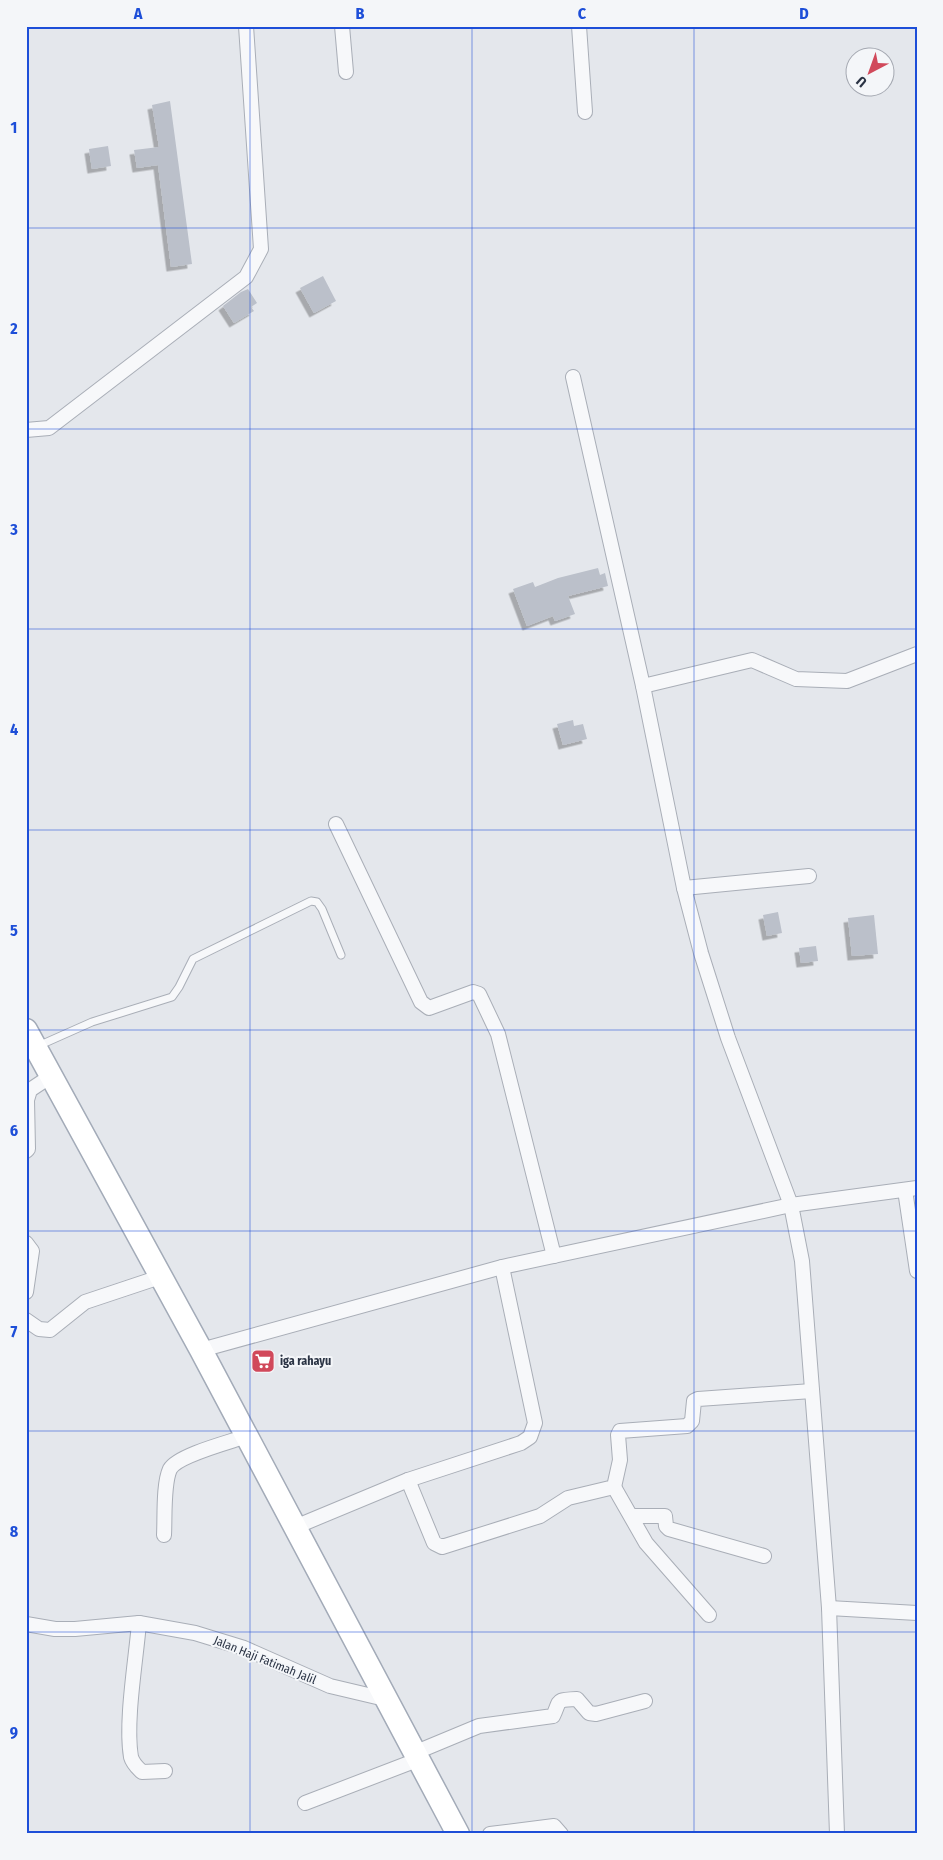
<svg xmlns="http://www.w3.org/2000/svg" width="943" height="1860" font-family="'Fira Sans Condensed',sans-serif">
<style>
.building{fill:#bbc0ca;filter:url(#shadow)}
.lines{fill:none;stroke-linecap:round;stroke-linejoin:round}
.service-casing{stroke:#a9aeb7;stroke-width:9}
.minor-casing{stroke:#a9aeb7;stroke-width:16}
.primary-casing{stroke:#a3abb8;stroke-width:25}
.service{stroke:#f7f8fa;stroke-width:7}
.minor{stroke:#f7f8fa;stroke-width:14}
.primary{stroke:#fff;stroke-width:22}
.grid{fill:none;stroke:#1d4ed8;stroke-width:1;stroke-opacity:0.55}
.labels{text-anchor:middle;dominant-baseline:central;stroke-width:4;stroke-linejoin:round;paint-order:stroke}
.poi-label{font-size:12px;font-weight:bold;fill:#2b3445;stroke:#f4f6f9;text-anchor:start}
.street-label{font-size:12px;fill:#2b3445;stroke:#f4f6f9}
.neatline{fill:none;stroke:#1d4ed8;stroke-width:2}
.grid-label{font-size:16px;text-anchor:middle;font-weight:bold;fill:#1d4ed8}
</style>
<defs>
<filter id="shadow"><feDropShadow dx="-4.5" dy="4.5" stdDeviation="0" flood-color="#0004"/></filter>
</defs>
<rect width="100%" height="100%" fill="#e4e7ec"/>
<g class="building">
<path d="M 170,101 L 192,264 L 171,267 L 158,165 L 137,168 L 134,150 L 159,147 L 152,105 Z"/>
<path d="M 108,146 L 111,166 L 92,169 L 89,149 Z"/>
<path d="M 323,276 L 336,301 L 314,313 L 300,288 Z"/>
<path d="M 248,289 L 257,303 L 251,307 L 254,311 L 234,323 L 223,306 L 241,292 Z"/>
<path d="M 598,568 L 600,575 L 605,573 L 608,586 L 568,596 L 575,614 L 555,621 L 553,616 L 527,626 L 513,589 L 533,582 L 535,587 L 558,578 Z"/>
<path d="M 573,720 L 574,726 L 583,724 L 587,739 L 563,745 L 557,724 Z"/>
<path d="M 778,912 L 782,933 L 767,936 L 763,915 Z"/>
<path d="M 874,915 L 878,954 L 852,956 L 848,918 Z"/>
<path d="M 816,946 L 818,961 L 801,963 L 799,948 Z"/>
</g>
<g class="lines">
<g class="service-casing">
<path id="service" d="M 38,1046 L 92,1022 L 172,997 L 179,987 L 193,959 L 311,901 L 317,902 L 322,909 L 341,955"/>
</g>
<g class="minor-casing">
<g id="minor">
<path d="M 342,26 L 346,72"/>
<path d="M 579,26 L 585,112"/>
<path d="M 573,377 L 643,686 L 684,888 L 701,953 L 728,1038 L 791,1205 L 802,1261 L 829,1608 L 837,1834"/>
<path d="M 26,430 L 49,428 L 246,277 L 261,249 L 246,26"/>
<path d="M 643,686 L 752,660 L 796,679 L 847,681 L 917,654"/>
<path d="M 336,824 L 421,1002 L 429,1008 L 473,992 L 479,994 L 498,1034 L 554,1256"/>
<path d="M 684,888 L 809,876"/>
<path d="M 26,1151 L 28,1149 L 27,1100 L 30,1090 L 51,1076"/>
<path d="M 905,1190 L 917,1271"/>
<path d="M 26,1243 L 32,1251 L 26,1292"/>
<path d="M 26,1320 L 39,1329 L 50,1330 L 85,1302 L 160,1277"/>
<path d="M 201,1350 L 502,1267 L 791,1205 L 917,1188"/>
<path d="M 408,1480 L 434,1543 L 442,1547 L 540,1516 L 568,1498 L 614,1487 L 620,1460 L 618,1435 L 620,1431 L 687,1426 L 692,1421 L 694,1401 L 698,1399 L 812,1391"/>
<path d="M 614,1487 L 646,1543 L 709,1615"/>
<path d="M 632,1516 L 665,1516 L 666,1526 L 669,1529 L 764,1556"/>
<path d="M 295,1527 L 408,1480 L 521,1443 L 530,1437 L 535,1423 L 502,1267"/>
<path d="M 164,1535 C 165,1518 163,1484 170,1469 C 178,1455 230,1442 247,1436"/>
<path d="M 829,1608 L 917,1613"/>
<path d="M 139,1623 C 136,1660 125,1722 131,1757 C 133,1764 137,1767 142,1772 L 165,1771"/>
<path d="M 26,1624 L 55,1629 L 75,1629 L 139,1623 L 195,1633 L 244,1648 L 330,1686 L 385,1699"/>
<path d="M 414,1753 L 479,1726 L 553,1716 C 561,1700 554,1700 577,1699 L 589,1713 L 596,1714 L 645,1701"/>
<path d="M 305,1803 L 417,1760"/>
<path d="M 490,1834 L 554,1826 L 561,1834"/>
</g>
</g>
<g class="primary-casing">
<path id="primary" d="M 26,1030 L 201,1350 L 458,1834"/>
</g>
<use href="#service" class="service"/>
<use href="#minor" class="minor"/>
<use href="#primary" class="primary"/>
</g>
<path class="grid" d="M 250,26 L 250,1834M 472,26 L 472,1834M 694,26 L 694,1834M 26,228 L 917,228M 26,429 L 917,429M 26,629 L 917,629M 26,830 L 917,830M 26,1030 L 917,1030M 26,1231 L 917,1231M 26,1431 L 917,1431M 26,1632 L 917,1632"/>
<defs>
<g id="supermarket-square" transform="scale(1.25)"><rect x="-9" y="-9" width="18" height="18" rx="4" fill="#d1495b" stroke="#f4f6f9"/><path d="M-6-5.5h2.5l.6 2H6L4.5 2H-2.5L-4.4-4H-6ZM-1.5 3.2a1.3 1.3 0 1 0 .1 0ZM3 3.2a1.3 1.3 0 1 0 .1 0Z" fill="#fff"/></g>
</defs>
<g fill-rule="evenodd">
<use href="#supermarket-square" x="263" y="1361"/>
</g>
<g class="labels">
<g class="poi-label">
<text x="280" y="1361">iga rahayu</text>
</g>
<g class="street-label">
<text transform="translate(265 1660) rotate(22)">Jalan Haji Fatimah Jalil</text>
</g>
</g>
<rect width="943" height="1860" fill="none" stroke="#f4f6f9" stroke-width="55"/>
<g transform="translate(870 72) rotate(221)"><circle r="24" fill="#f4f6f9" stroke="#a4a8b1"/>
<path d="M0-4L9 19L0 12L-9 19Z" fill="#d1495b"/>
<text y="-8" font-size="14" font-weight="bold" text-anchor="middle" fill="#2b3445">U</text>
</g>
<rect x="28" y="28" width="888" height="1804" class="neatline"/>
<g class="grid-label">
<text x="138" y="19">A</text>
<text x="360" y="19">B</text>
<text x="582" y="19">C</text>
<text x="804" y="19">D</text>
<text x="14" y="133">1</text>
<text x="14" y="334">2</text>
<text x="14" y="535">3</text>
<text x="14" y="735">4</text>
<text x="14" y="936">5</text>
<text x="14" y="1136">6</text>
<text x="14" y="1337">7</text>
<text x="14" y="1537">8</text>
<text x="14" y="1738">9</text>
</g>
</svg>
